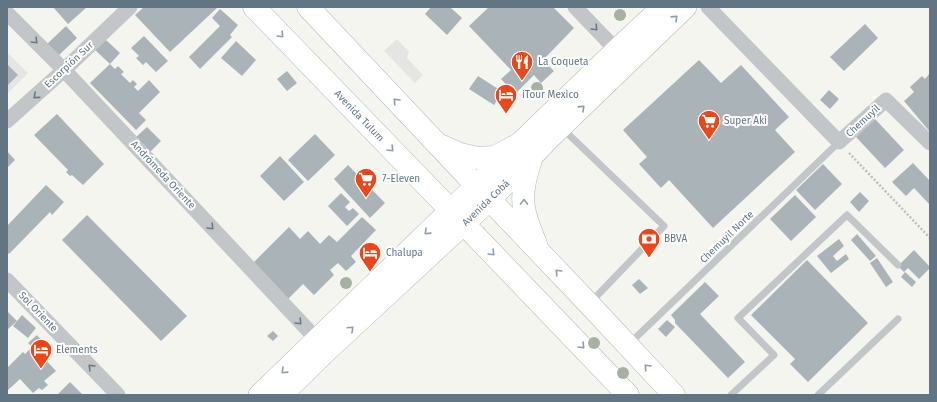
<svg xmlns="http://www.w3.org/2000/svg" width="937" height="402" font-family="'Fira Sans',sans-serif">
<style>
.built{fill:#e5e6e4}
.building{fill:#aab3b7}
.lines{fill:none;stroke-linecap:round;stroke-linejoin:round}
.secondary-casing{stroke:#b4babe;stroke-width:22}
.primary-casing{stroke:#b5b9bd;stroke-width:23}
.trunk-casing{stroke:#b4b8bb;stroke-width:23}
.path{stroke:#bbbec0;stroke-width:2.5;stroke-dasharray:2 2;stroke-linecap:butt}
.service{stroke:#c2c6c9;stroke-width:7}
.minor{stroke:#c2c6c9;stroke-width:15}
.secondary{stroke:#fff;stroke-width:21}
.primary{stroke:#fff;stroke-width:22}
.trunk{stroke:#fff;stroke-width:22}
.tree{fill:#a7b1a1}
.oneway{stroke:#919ea8}
.oneway2{stroke:#677986}
.labels{text-anchor:middle;dominant-baseline:central;stroke-width:4;stroke-linejoin:round;paint-order:stroke}
.poi-label{font-size:10px;fill:#627583;stroke:#fff;text-anchor:start}
.street-label{font-size:10px;fill:#627583;stroke:#fff}
</style>
<rect width="100%" height="100%" fill="#f5f5f0"/>
<g class="built">
<path d="M 397,39 L 409,52 L 407,58 L 423,75 L 415,83 L 384,51 Z"/>
<path d="M 7,52 L 28,73 L 7,94 Z"/>
</g>
<g class="building">
<path d="M 53,7 L 87,7 L 68,24 Z"/>
<path d="M 144,7 L 218,7 L 170,52 L 135,15 Z"/>
<path d="M 431,7 L 450,7 L 462,18 L 447,35 L 425,14 Z"/>
<path d="M 489,7 L 553,7 L 574,28 L 543,60 L 554,71 L 541,83 L 534,75 L 515,94 L 501,79 L 511,70 L 469,26 Z"/>
<path d="M 220,9 L 238,25 L 230,35 L 232,37 L 200,69 L 189,57 L 220,26 L 212,18 Z"/>
<path d="M 865,24 L 878,38 L 844,71 L 830,57 Z"/>
<path d="M 66,26 L 77,38 L 58,56 L 47,44 Z"/>
<path d="M 144,36 L 168,61 L 156,72 L 146,62 L 143,65 L 136,58 L 139,56 L 131,48 Z"/>
<path d="M 105,39 L 120,53 L 110,64 L 95,50 Z"/>
<path d="M 236,41 L 256,60 L 242,76 L 221,58 Z"/>
<path d="M 699,60 L 721,83 L 741,65 L 789,117 L 775,130 L 795,152 L 713,228 L 669,180 L 661,188 L 639,164 L 647,157 L 623,130 Z"/>
<path d="M 7,64 L 18,75 L 7,86 Z"/>
<path d="M 110,64 L 115,69 L 118,66 L 124,72 L 121,74 L 130,83 L 133,80 L 137,84 L 134,87 L 138,91 L 149,80 L 160,92 L 139,113 L 146,120 L 136,130 L 90,83 Z"/>
<path d="M 287,71 L 297,83 L 287,91 L 277,79 Z"/>
<path d="M 930,73 L 930,132 L 904,101 L 914,92 L 910,87 L 922,76 L 925,79 Z"/>
<path d="M 478,76 L 503,92 L 494,105 L 469,89 Z"/>
<path d="M 829,90 L 839,99 L 830,109 L 820,100 Z"/>
<path d="M 57,114 L 104,164 L 83,185 L 72,175 L 70,176 L 66,172 L 68,170 L 34,135 Z"/>
<path d="M 875,119 L 904,150 L 885,168 L 856,137 Z"/>
<path d="M 147,127 L 161,141 L 149,153 L 135,138 Z"/>
<path d="M 315,134 L 335,155 L 308,181 L 288,160 Z"/>
<path d="M 7,151 L 15,160 L 7,168 Z"/>
<path d="M 280,156 L 304,182 L 284,201 L 260,176 Z"/>
<path d="M 913,163 L 930,181 L 930,205 L 914,188 L 906,196 L 892,182 Z"/>
<path d="M 823,164 L 842,184 L 815,210 L 796,190 Z"/>
<path d="M 348,165 L 385,203 L 370,218 L 334,179 Z"/>
<path d="M 46,185 L 64,202 L 52,215 L 50,212 L 9,254 L 7,252 L 7,226 Z"/>
<path d="M 860,192 L 869,201 L 859,212 L 850,202 Z"/>
<path d="M 341,193 L 350,202 L 345,207 L 349,211 L 353,208 L 359,214 L 347,226 L 328,206 Z"/>
<path d="M 795,195 L 816,217 L 791,241 L 770,219 Z"/>
<path d="M 87,215 L 187,316 L 161,341 L 62,240 Z"/>
<path d="M 362,217 L 376,230 L 351,256 L 356,262 L 346,271 L 338,263 L 330,270 L 334,275 L 314,295 L 303,284 L 288,299 L 253,263 L 289,227 L 300,239 L 308,231 L 320,244 L 329,235 L 337,242 Z"/>
<path d="M 857,234 L 876,256 L 870,261 L 851,240 Z"/>
<path d="M 839,239 L 844,246 L 833,256 L 837,261 L 846,254 L 849,259 L 831,273 L 817,256 Z"/>
<path d="M 914,250 L 930,267 L 930,268 L 919,279 L 908,268 L 904,272 L 898,266 Z"/>
<path d="M 877,258 L 893,282 L 886,287 L 870,263 Z"/>
<path d="M 807,260 L 868,323 L 808,382 L 790,364 L 795,359 L 751,315 Z"/>
<path d="M 905,272 L 916,282 L 912,287 L 901,277 Z"/>
<path d="M 639,279 L 648,288 L 640,294 L 632,285 Z"/>
<path d="M 705,282 L 719,296 L 700,314 L 745,362 L 728,378 L 675,323 L 675,320 L 671,315 Z"/>
<path d="M 7,311 L 17,321 L 7,330 Z"/>
<path d="M 22,315 L 36,328 L 28,338 L 13,326 Z"/>
<path d="M 667,320 L 675,327 L 666,337 L 658,329 Z"/>
<path d="M 273,331 L 278,336 L 273,341 L 267,336 Z"/>
<path d="M 37,335 L 52,353 L 45,359 L 56,371 L 44,381 L 48,385 L 42,390 L 39,388 L 33,393 L 20,379 L 7,391 L 7,368 L 23,352 L 25,354 L 32,347 L 28,343 Z"/>
<path d="M 70,382 L 83,395 L 57,395 Z"/>
</g>
<g class="lines">
<g class="secondary-casing">
<g id="secondary">
<path d="M 259,395 L 616,50 L 662,7"/>
<path d="M 282,395 L 327,351 L 490,200 L 550,138 L 686,7"/>
</g>
</g>
<g class="primary-casing">
<g id="primary">
<path d="M 254,7 L 464,224"/>
<path d="M 308,7 L 490,200"/>
<path d="M 442,146 L 460,154 L 478,158 L 495,157 L 519,144"/>
</g>
</g>
<g class="trunk-casing">
<g id="trunk">
<path d="M 532,157 C 527,171 521,193 524,208 C 526,220 531,232 536,244"/>
<path d="M 490,200 L 589,304 L 674,395"/>
<path d="M 464,224 L 628,395"/>
</g>
</g>
<path class="path" d="M 849,153 L 930,238"/>
<g class="service">
<path d="M 563,129 L 664,226 L 591,302"/>
<path d="M 629,344 L 839,142"/>
<path d="M 731,395 L 774,355 L 738,318 L 847,215 L 898,265"/>
<path d="M 818,395 L 898,319"/>
</g>
<g class="minor">
<path d="M 575,7 L 622,56"/>
<path d="M 708,7 L 839,142 L 886,100 L 930,143"/>
<path d="M 7,13 L 64,70 L 323,346"/>
<path d="M 7,121 L 64,70 L 130,7"/>
<path d="M 7,280 L 118,395"/>
</g>
<use href="#secondary" class="secondary"/>
<use href="#primary" class="primary"/>
<use href="#trunk" class="trunk"/>
</g>
<g class="tree">
<circle cx="620" cy="15" r="6"/>
<circle cx="537" cy="88" r="6"/>
<circle cx="346" cy="283" r="6"/>
<circle cx="594" cy="343" r="6"/>
<circle cx="623" cy="373" r="6"/>
</g>
<defs><path id="oneway-chevron" d="M-2-3.5L2.5 0L-2 3.5" fill="none" stroke-width="1.6" stroke-linecap="round" stroke-linejoin="round"/></defs>
<g class="oneway">
<use href="#oneway-chevron" transform="translate(675 18) rotate(-44)"/>
<use href="#oneway-chevron" transform="translate(281 35) rotate(46)"/>
<use href="#oneway-chevron" transform="translate(396 101) rotate(-133)"/>
<use href="#oneway-chevron" transform="translate(582 108) rotate(-44)"/>
<use href="#oneway-chevron" transform="translate(391 149) rotate(46)"/>
<use href="#oneway-chevron" transform="translate(524 202) rotate(-89)"/>
<use href="#oneway-chevron" transform="translate(427 232) rotate(136)"/>
<use href="#oneway-chevron" transform="translate(492 253) rotate(46)"/>
<use href="#oneway-chevron" transform="translate(558 272) rotate(-134)"/>
<use href="#oneway-chevron" transform="translate(351 329) rotate(-43)"/>
<use href="#oneway-chevron" transform="translate(582 346) rotate(46)"/>
<use href="#oneway-chevron" transform="translate(647 367) rotate(-133)"/>
<use href="#oneway-chevron" transform="translate(284 371) rotate(136)"/>
</g>
<g class="oneway2">
<use href="#oneway-chevron" transform="translate(595 28) rotate(46)"/>
<use href="#oneway-chevron" transform="translate(35 41) rotate(45)"/>
<use href="#oneway-chevron" transform="translate(36 96) rotate(139)"/>
<use href="#oneway-chevron" transform="translate(211 227) rotate(47)"/>
<use href="#oneway-chevron" transform="translate(299 322) rotate(47)"/>
<use href="#oneway-chevron" transform="translate(91 367) rotate(-134)"/>
</g>
<defs>
<g id="restaurant-pin" transform="scale(1.15)"><path d="M0 17L-7.5 6A9.5 9.5 0 1 1 7.5 6Z" fill="#ec4619" stroke="#fff"/><path d="M-5-6h1v4h1v-4h1v4h1v-4h1v5L-1.5 .5V6h-2V.5L-5-1ZM5-6V6H3V1.5H1.5Q1.5-4 5-6Z" fill="#fff"/></g>
<g id="hotel-pin" transform="scale(1.15)"><path d="M0 17L-7.5 6A9.5 9.5 0 1 1 7.5 6Z" fill="#ec4619" stroke="#fff"/><path d="M-6-4.5h1.5V1H6V5H4.5V3h-9V5H-6ZM-4 0a1.8 1.8 0 1 1 3.6 0ZM.5 0V-2.5h3Q6-2.5 6 0Z" fill="#fff"/></g>
<g id="supermarket-pin" transform="scale(1.15)"><path d="M0 17L-7.5 6A9.5 9.5 0 1 1 7.5 6Z" fill="#ec4619" stroke="#fff"/><path d="M-6-5.5h2.5l.6 2H6L4.5 2H-2.5L-4.4-4H-6ZM-1.5 3.2a1.3 1.3 0 1 0 .1 0ZM3 3.2a1.3 1.3 0 1 0 .1 0Z" fill="#fff"/></g>
<g id="bank-pin" transform="scale(1.15)"><path d="M0 17L-7.5 6A9.5 9.5 0 1 1 7.5 6Z" fill="#ec4619" stroke="#fff"/><path d="M-6-4H6V4H-6ZM0-2.3a2.3 2.3 0 1 0 0 4.6a2.3 2.3 0 1 0 0-4.6Z" fill="#fff"/></g>
</defs>
<g fill-rule="evenodd">
<use href="#restaurant-pin" x="522" y="62"/>
<use href="#hotel-pin" x="506" y="95"/>
<use href="#supermarket-pin" x="709" y="121"/>
<use href="#supermarket-pin" x="366" y="179"/>
<use href="#bank-pin" x="649" y="239"/>
<use href="#hotel-pin" x="370" y="253"/>
<use href="#hotel-pin" x="41" y="350"/>
</g>
<g class="labels">
<g class="poi-label">
<text x="538" y="62">La Coqueta</text>
<text x="522" y="95">iTour Mexico</text>
<text x="724" y="121">Super Aki</text>
<text x="382" y="179">7-Eleven</text>
<text x="664" y="239">BBVA</text>
<text x="386" y="253">Chalupa</text>
<text x="56" y="350">Elements</text>
</g>
<g class="street-label">
<text transform="translate(69 65) rotate(-43)">Escorpión Sur</text>
<text transform="translate(359 116) rotate(46)">Avenida Tulum</text>
<text transform="translate(863 121) rotate(-43)">Chemuyil</text>
<text transform="translate(163 175) rotate(47)">Andrómeda Oriente</text>
<text transform="translate(486 203) rotate(-44)">Avenida Cobá</text>
<text transform="translate(727 237) rotate(-44)">Chemuyil Norte</text>
<text transform="translate(38 312) rotate(46)">Sol Oriente</text>
</g>
</g>
<rect width="937" height="402" fill="none" stroke="#627583" stroke-width="16"/>
</svg>
